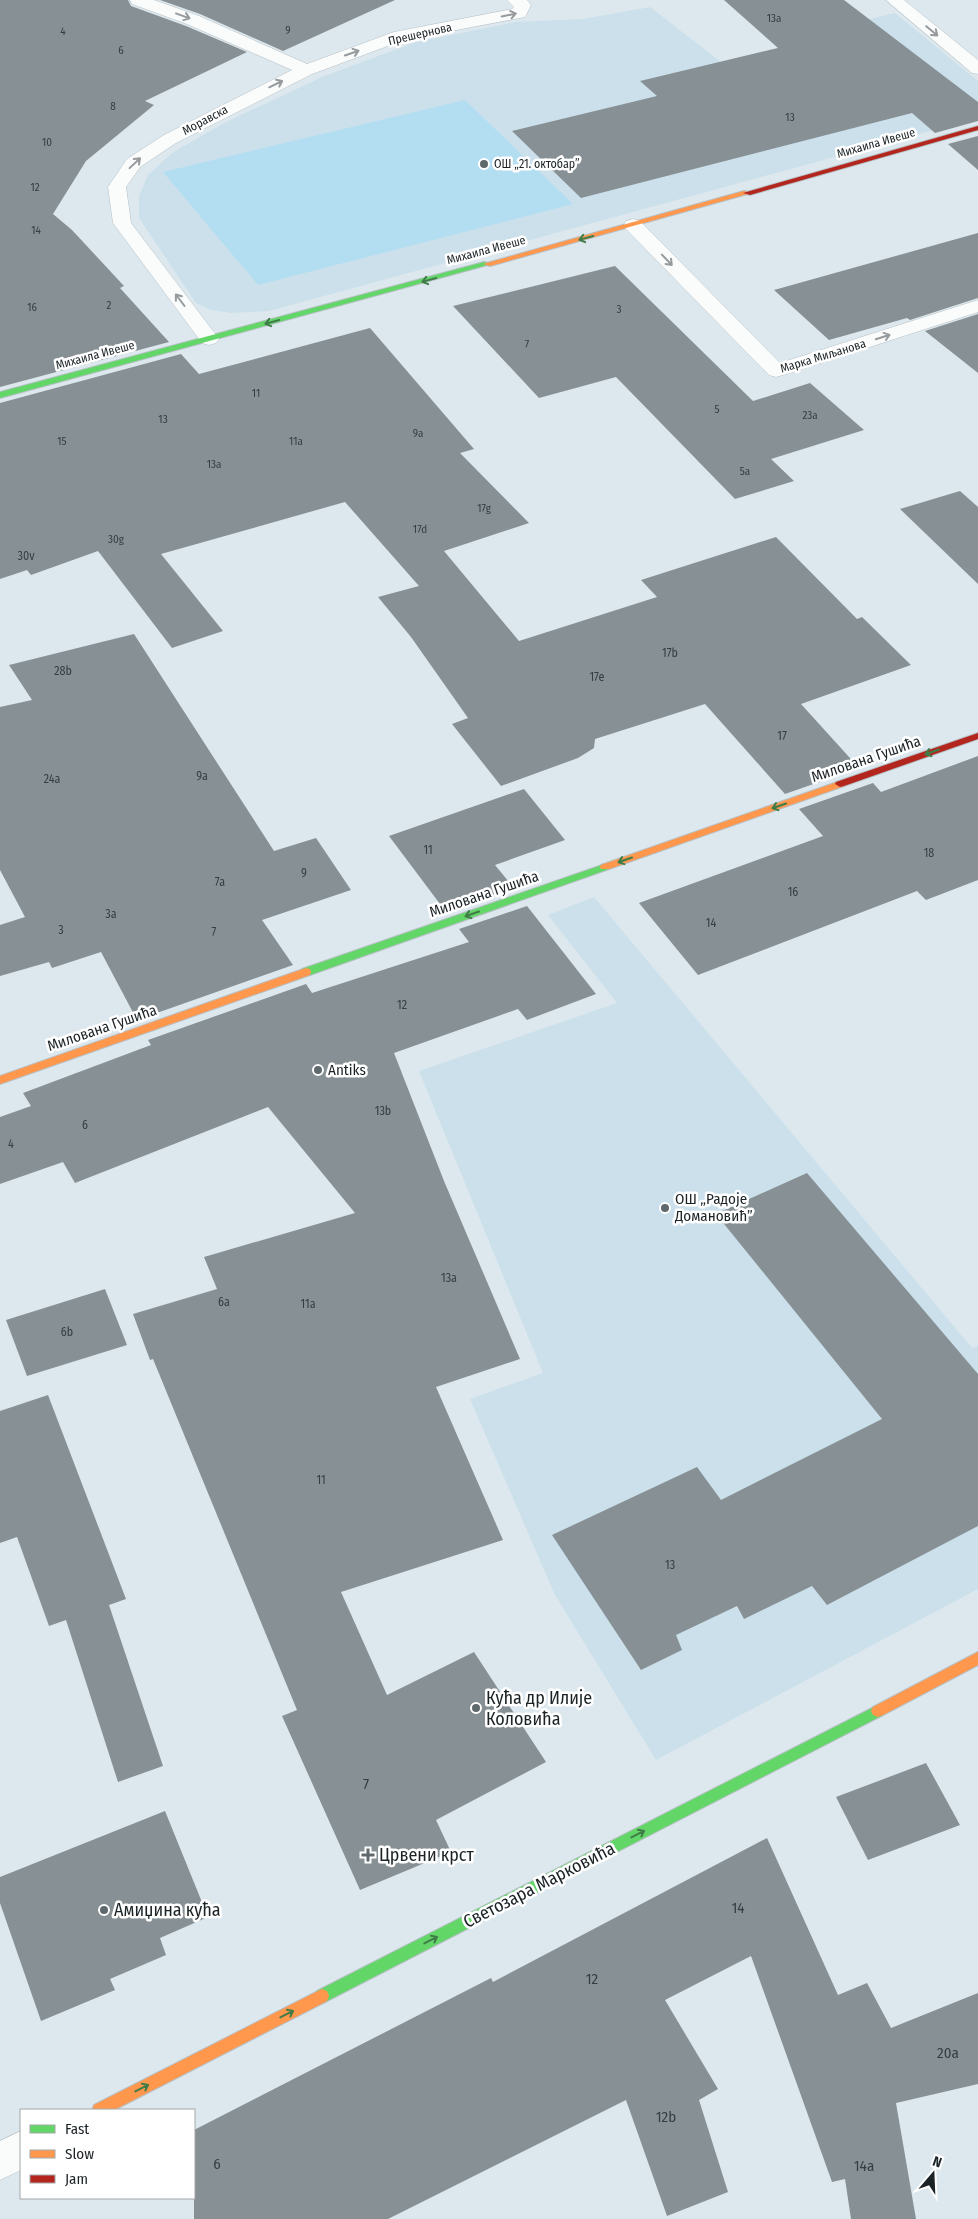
<svg xmlns="http://www.w3.org/2000/svg" width="978" height="2219" font-family="'Fira Sans Condensed',sans-serif">
<style>
.built{fill:#cbe0eb}
.green{fill:#b3def2}
.building{fill:#879094}
.lines{fill:none;stroke-linecap:round;stroke-linejoin:round}
.street-casing{stroke:#b7c0c5;stroke-width:1}
.fast-casing{stroke:#b7c0c5;stroke-width:2}
.slow-casing{stroke:#b7c0c5;stroke-width:2}
.jam-casing{stroke:#b7c0c5;stroke-width:2}
.street{fill:#fafcfc;fill-rule:evenodd}
.fast{fill:#63d668;fill-rule:evenodd}
.slow{fill:#ff974d;fill-rule:evenodd}
.jam{fill:#b3261e;fill-rule:evenodd}
.oneway{stroke:#969a9c}
.oneway2{stroke:#3f7c47}
.poi-dot{fill:#5f686c;stroke:#fff;stroke-width:2}
.labels{text-anchor:middle;dominant-baseline:central;stroke-width:5;stroke-linejoin:round;paint-order:stroke}
.far-number-label{font-size:11px;fill:#363e42}
.far-street-label{font-size:12px;fill:#1b2326;stroke:#fff}
.far-poi-label{font-size:12px;fill:#1b2326;stroke:#fff;text-anchor:start}
.number-label{font-size:12px;fill:#363e42}
.street-label{font-size:15px;fill:#1b2326;stroke:#fff}
.poi-label{font-size:15px;fill:#1b2326;stroke:#fff;text-anchor:start}
.near-number-label{font-size:15px;fill:#363e42}
.near-poi-label{font-size:18px;fill:#1b2326;stroke:#fff;text-anchor:start}
.near-street-label{font-size:18px;fill:#1b2326;stroke:#fff}
</style>
<rect width="100%" height="100%" fill="#dde8ee"/>
<g class="built">
<path d="M 650,7 L 721,62 L 828,36 L 822,30 L 895,13 L 978,81 L 978,118 L 269,311 L 231,313 L 211,310 L 196,303 L 139,218 L 139,196 L 148,175 L 172,153 L 224,123 L 322,77 L 416,42 L 516,22 L 583,19 Z"/>
<path d="M 594,897 L 972,1348 L 978,1346 L 978,1589 L 656,1760 L 555,1595 L 470,1399 L 543,1373 L 419,1071 L 617,1003 L 548,915 Z"/>
</g>
<path class="green" d="M 465,100 L 573,204 L 258,285 L 163,172 Z"/>
<g class="building">
<path d="M 0,0 L 128,0 L 131,6 L 186,26 L 247,52 L 145,101 L 154,105 L 86,161 L 53,214 L 72,230 L 124,286 L 120,288 L 169,342 L 0,387 Z"/>
<path d="M 160,0 L 395,0 L 283,51 L 200,14 Z"/>
<path d="M 724,0 L 844,0 L 978,102 L 978,121 L 935,133 L 912,113 L 581,198 L 512,131 L 657,96 L 640,81 L 778,48 Z"/>
<path d="M 978,136 L 978,170 L 948,144 Z"/>
<path d="M 978,233 L 978,298 L 910,320 L 907,318 L 829,340 L 774,290 Z"/>
<path d="M 615,266 L 753,401 L 810,383 L 864,430 L 771,459 L 794,481 L 735,499 L 616,377 L 539,398 L 453,306 Z"/>
<path d="M 978,314 L 978,373 L 925,331 Z"/>
<path d="M 370,328 L 474,449 L 460,453 L 529,523 L 444,551 L 519,641 L 657,597 L 641,580 L 776,537 L 857,619 L 862,617 L 911,665 L 801,704 L 859,768 L 785,794 L 705,704 L 595,739 L 594,748 L 578,758 L 501,786 L 452,724 L 468,718 L 411,637 L 378,597 L 419,586 L 345,502 L 161,554 L 223,631 L 172,648 L 98,551 L 31,575 L 27,570 L 0,579 L 0,403 L 181,354 L 199,374 Z"/>
<path d="M 960,491 L 978,507 L 978,584 L 900,509 Z"/>
<path d="M 134,634 L 274,851 L 316,838 L 351,890 L 262,920 L 293,965 L 137,1020 L 101,952 L 52,968 L 49,962 L 0,976 L 0,925 L 25,917 L 0,870 L 0,707 L 32,700 L 9,665 Z"/>
<path d="M 978,756 L 978,880 L 926,900 L 917,891 L 698,975 L 639,903 L 823,836 L 799,809 L 873,783 L 881,792 Z"/>
<path d="M 524,789 L 565,840 L 495,865 L 514,888 L 446,912 L 389,836 Z"/>
<path d="M 527,906 L 596,994 L 527,1020 L 518,1009 L 394,1053 L 444,1181 L 520,1359 L 436,1387 L 503,1540 L 341,1592 L 387,1695 L 474,1652 L 546,1762 L 436,1820 L 451,1852 L 360,1890 L 282,1716 L 297,1710 L 153,1359 L 150,1360 L 133,1314 L 217,1289 L 204,1257 L 355,1213 L 268,1107 L 75,1183 L 63,1162 L 0,1184 L 0,1117 L 31,1106 L 23,1093 L 151,1045 L 148,1040 L 306,984 L 312,993 L 469,942 L 459,929 Z"/>
<path d="M 807,1173 L 978,1374 L 978,1526 L 827,1605 L 812,1586 L 744,1619 L 737,1606 L 676,1635 L 682,1650 L 641,1670 L 552,1535 L 697,1467 L 721,1500 L 882,1419 L 716,1214 Z"/>
<path d="M 105,1289 L 127,1345 L 27,1376 L 6,1320 Z"/>
<path d="M 48,1395 L 126,1599 L 109,1605 L 163,1766 L 118,1782 L 66,1620 L 49,1626 L 17,1537 L 0,1543 L 0,1411 Z"/>
<path d="M 926,1763 L 960,1825 L 868,1860 L 836,1797 Z"/>
<path d="M 165,1811 L 208,1917 L 160,1938 L 166,1955 L 110,1979 L 115,1990 L 41,2021 L 0,1903 L 0,1877 Z"/>
<path d="M 767,1838 L 838,1995 L 867,1983 L 891,2028 L 978,1993 L 978,2084 L 896,2103 L 916,2219 L 851,2219 L 845,2179 L 832,2182 L 751,1956 L 665,2000 L 718,2089 L 699,2100 L 728,2192 L 667,2216 L 626,2100 L 388,2219 L 194,2219 L 194,2130 L 491,1978 L 493,1982 Z"/>
</g>
<g class="lines">
<g class="street-casing">
<g id="street">
<path d="M 130,0 L 154,0 L 199,16 L 307,64 L 394,32 L 512,9 L 514,7 L 507,0 L 527,0 L 531,5 L 525,17 L 404,40 L 312,74 L 176,143 L 140,167 L 126,187 L 131,223 L 219,339 L 216,343 L 209,345 L 202,343 L 113,223 L 108,187 L 127,159 L 164,135 L 292,70 L 187,24 L 132,4 Z"/>
<path d="M 886,0 L 904,0 L 978,60 L 978,74 L 972,73 Z"/>
<path d="M 633,219 L 640,221 L 780,363 L 978,300 L 978,312 L 783,375 L 776,377 L 769,375 L 626,229 L 624,225 L 626,221 Z"/>
<path d="M 21,2131 L 21,2170 L 0,2180 L 0,2141 Z"/>
</g>
</g>
<g class="fast-casing">
<g id="fast">
<path d="M 484,262 L 491,264 L 0,398 L 0,392 Z"/>
<path d="M 605,864 L 610,867 L 609,869 L 310,975 L 302,975 L 301,972 L 302,969 Z"/>
<path d="M 878,1705 L 883,1707 L 885,1711 L 883,1715 L 327,2001 L 322,2003 L 317,2001 L 315,1996 L 317,1991 Z"/>
</g>
</g>
<g class="slow-casing">
<g id="slow">
<path d="M 744,191 L 751,193 L 490,266 L 483,264 Z"/>
<path d="M 840,781 L 845,784 L 844,786 L 609,869 L 601,869 L 600,867 L 601,865 Z"/>
<path d="M 306,968 L 310,969 L 311,972 L 310,975 L 0,1084 L 0,1076 Z"/>
<path d="M 978,1652 L 978,1665 L 883,1715 L 878,1717 L 873,1715 L 871,1711 L 873,1707 Z"/>
<path d="M 322,1989 L 327,1991 L 329,1996 L 327,2001 L 114,2110 L 92,2110 L 94,2105 Z"/>
</g>
</g>
<g class="jam-casing">
<g id="jam">
<path d="M 978,126 L 978,130 L 750,195 L 743,193 Z"/>
<path d="M 978,733 L 978,739 L 844,786 L 840,787 L 835,784 L 836,782 Z"/>
</g>
</g>
<use href="#street" class="street"/>
<use href="#fast" class="fast"/>
<use href="#slow" class="slow"/>
<use href="#jam" class="jam"/>
</g>
<defs><path id="oneway-shaft" d="M-6 0H5M1.5-3L5.5 0L1.5 3" fill="none" stroke-width="1.6" stroke-linecap="round" stroke-linejoin="round" transform="scale(1.25)"/></defs>
<g class="oneway">
<use href="#oneway-shaft" transform="translate(509 15) rotate(-11)"/>
<use href="#oneway-shaft" transform="translate(183 16) rotate(20)"/>
<use href="#oneway-shaft" transform="translate(932 31) rotate(40)"/>
<use href="#oneway-shaft" transform="translate(352 53) rotate(-19)"/>
<use href="#oneway-shaft" transform="translate(276 84) rotate(-26)"/>
<use href="#oneway-shaft" transform="translate(135 163) rotate(-43)"/>
<use href="#oneway-shaft" transform="translate(667 260) rotate(46)"/>
<use href="#oneway-shaft" transform="translate(180 300) rotate(-127)"/>
<use href="#oneway-shaft" transform="translate(883 337) rotate(-18)"/>
</g>
<g class="oneway2">
<use href="#oneway-shaft" transform="translate(586 238) rotate(165)"/>
<use href="#oneway-shaft" transform="translate(429 280) rotate(165)"/>
<use href="#oneway-shaft" transform="translate(272 322) rotate(165)"/>
<use href="#oneway-shaft" transform="translate(932 752) rotate(161)"/>
<use href="#oneway-shaft" transform="translate(779 806) rotate(161)"/>
<use href="#oneway-shaft" transform="translate(625 860) rotate(161)"/>
<use href="#oneway-shaft" transform="translate(472 914) rotate(161)"/>
<use href="#oneway-shaft" transform="translate(638 1834) rotate(-27)"/>
<use href="#oneway-shaft" transform="translate(431 1940) rotate(-27)"/>
<use href="#oneway-shaft" transform="translate(287 2014) rotate(-27)"/>
<use href="#oneway-shaft" transform="translate(142 2088) rotate(-27)"/>
</g>
<g class="poi-dot">
<circle cx="484" cy="164" r="5"/>
<circle cx="318" cy="1070" r="5"/>
<circle cx="665" cy="1208" r="5"/>
<circle cx="476" cy="1708" r="5"/>
<path d="M365.5 1847.5h5v5h5v5h-5v5h-5v-5h-5v-5h5z"/>
<circle cx="104" cy="1910" r="5"/>
</g>
<g class="labels">
<g class="far-number-label">
<text x="774" y="18">13a</text>
<text x="288" y="30">9</text>
<text x="63" y="31">4</text>
<text x="121" y="50">6</text>
<text x="113" y="106">8</text>
<text x="790" y="117">13</text>
<text x="47" y="142">10</text>
<text x="35" y="187">12</text>
<text x="36" y="230">14</text>
<text x="109" y="305">2</text>
<text x="32" y="307">16</text>
<text x="619" y="309">3</text>
<text x="527" y="344">7</text>
<text x="256" y="393">11</text>
<text x="717" y="409">5</text>
<text x="810" y="415">23a</text>
<text x="163" y="419">13</text>
<text x="418" y="433">9a</text>
<text x="62" y="441">15</text>
<text x="296" y="441">11a</text>
<text x="214" y="464">13a</text>
<text x="745" y="471">5a</text>
<text x="484" y="508">17g</text>
<text x="420" y="529">17d</text>
<text x="116" y="539">30g</text>
</g>
<g class="far-street-label">
<text transform="translate(420 34) rotate(-13)">Прешернова</text>
<text transform="translate(205 120) rotate(-28)">Моравска</text>
<text transform="translate(876 143) rotate(-16)">Михаила Ивеше</text>
<text transform="translate(486 250) rotate(-15)">Михаила Ивеше</text>
<text transform="translate(95 355) rotate(-15)">Михаила Ивеше</text>
<text transform="translate(823 356) rotate(-17)">Марка Миљанова</text>
</g>
<g class="far-poi-label">
<text x="494" y="164">ОШ „21. октобар”</text>
</g>
<g class="number-label">
<text x="26" y="556">30v</text>
<text x="670" y="653">17b</text>
<text x="63" y="671">28b</text>
<text x="597" y="677">17e</text>
<text x="782" y="736">17</text>
<text x="202" y="776">9a</text>
<text x="52" y="779">24a</text>
<text x="428" y="850">11</text>
<text x="929" y="853">18</text>
<text x="304" y="873">9</text>
<text x="220" y="882">7a</text>
<text x="793" y="892">16</text>
<text x="111" y="914">3a</text>
<text x="711" y="923">14</text>
<text x="61" y="930">3</text>
<text x="214" y="932">7</text>
<text x="402" y="1005">12</text>
<text x="383" y="1111">13b</text>
<text x="85" y="1125">6</text>
<text x="11" y="1144">4</text>
<text x="449" y="1278">13a</text>
<text x="224" y="1302">6a</text>
<text x="308" y="1304">11a</text>
<text x="67" y="1332">6b</text>
<text x="321" y="1480">11</text>
<text x="670" y="1565">13</text>
</g>
<g class="street-label">
<text transform="translate(866 759) rotate(-19)">Милована Гушића</text>
<text transform="translate(484 894) rotate(-19)">Милована Гушића</text>
<text transform="translate(102 1028) rotate(-19)">Милована Гушића</text>
</g>
<g class="poi-label">
<text x="328" y="1070">Antiks</text>
<text x="675" y="1199">ОШ „Радоје<tspan x="675" dy="17">Домановић”</tspan></text>
</g>
<g class="near-number-label">
<text x="366" y="1784">7</text>
<text x="738" y="1908">14</text>
<text x="592" y="1979">12</text>
<text x="948" y="2053">20a</text>
<text x="666" y="2117">12b</text>
<text x="217" y="2164">6</text>
<text x="864" y="2166">14a</text>
</g>
<g class="near-poi-label">
<text x="486" y="1698">Кућа др Илије<tspan x="486" dy="21">Коловића</tspan></text>
<text x="379" y="1855">Црвени крст</text>
<text x="114" y="1910">Амиџина кућа</text>
</g>
<g class="near-street-label">
<text transform="translate(539 1885) rotate(-27)">Светозара Марковића</text>
</g>
</g>
<rect x="20" y="2109" width="175" height="90" fill="#ffffff" stroke="#a4a7a8"/>
<rect x="30" y="2125" width="25" height="8" fill="#63d668" stroke="#a4a7a8"/>
<text x="65" y="2134" font-size="15" fill="#1b2326">Fast</text>
<rect x="30" y="2150" width="25" height="8" fill="#ff974d" stroke="#a4a7a8"/>
<text x="65" y="2159" font-size="15" fill="#1b2326">Slow</text>
<rect x="30" y="2175" width="25" height="8" fill="#b3261e" stroke="#a4a7a8"/>
<text x="65" y="2184" font-size="15" fill="#1b2326">Jam</text>
<g transform="translate(933 2174) rotate(19)" stroke="#ffffff" stroke-width="4" paint-order="stroke">
<path d="M0-4L9 19L0 12L-9 19Z" fill="#1b2326"/>
<text y="-8" font-size="14" font-weight="bold" text-anchor="middle" fill="#1b2326">N</text>
</g>
</svg>
